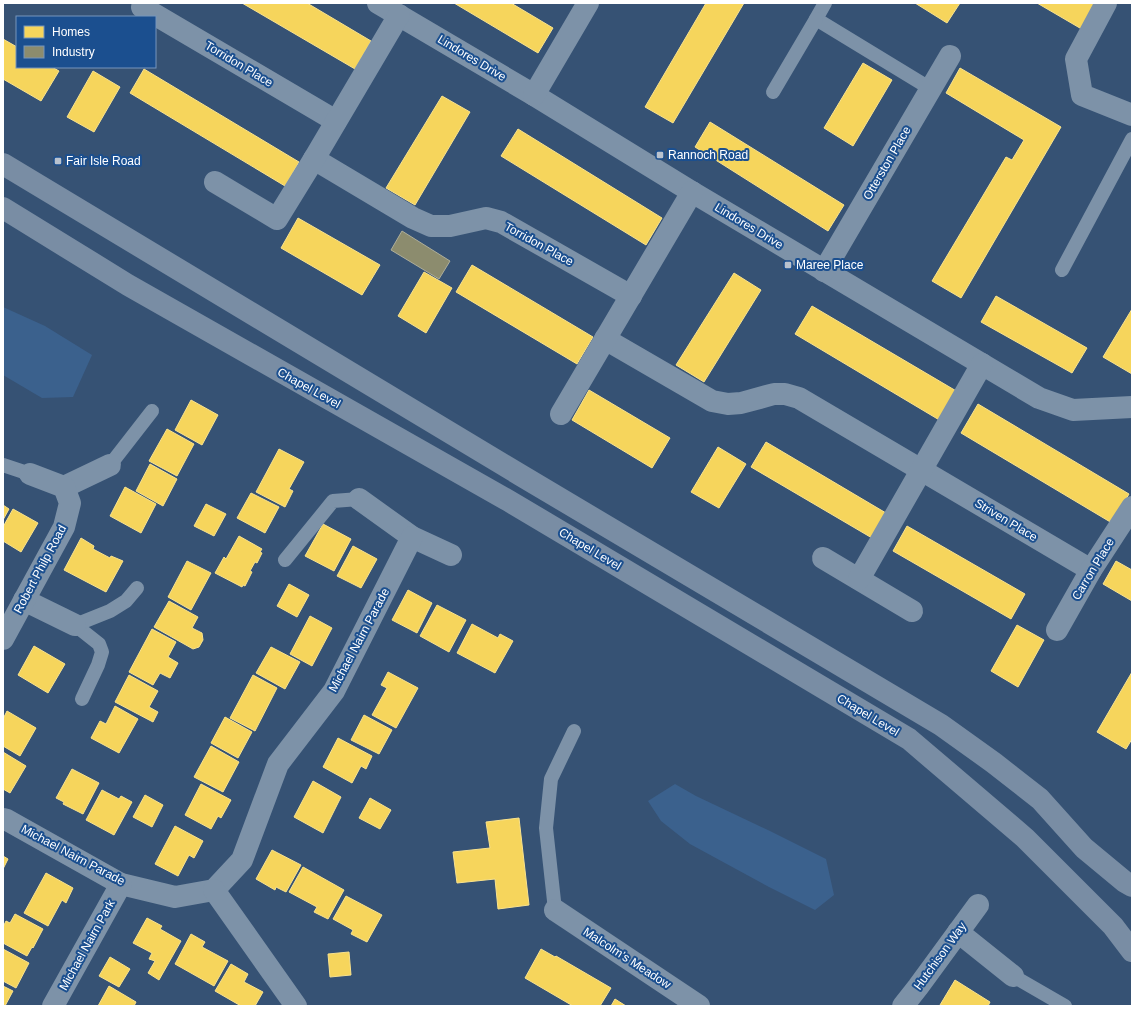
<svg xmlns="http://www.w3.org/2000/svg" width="1135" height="1009" font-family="Arial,sans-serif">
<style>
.water{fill:#3b618d}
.homes{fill:#f6d55c;stroke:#f9e28d}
.industry{fill:#8c8c6e;stroke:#aeae9a}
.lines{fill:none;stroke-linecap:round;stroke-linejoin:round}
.service{stroke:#7d92a8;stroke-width:14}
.minor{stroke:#7d92a8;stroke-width:22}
.secondary{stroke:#798da4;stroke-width:22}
.poi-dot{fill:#b9c2ce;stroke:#1b4f8f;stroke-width:1.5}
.labels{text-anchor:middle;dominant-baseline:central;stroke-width:4;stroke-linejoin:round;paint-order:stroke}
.street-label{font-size:12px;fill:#fff;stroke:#1b4f8f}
.poi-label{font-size:12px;fill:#fff;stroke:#1b4f8f;text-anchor:start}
</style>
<rect width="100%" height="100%" fill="#365274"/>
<g class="water">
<path d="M 3,307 L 45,326 L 92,355 L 73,397 L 42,398 L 3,375 Z"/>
<path d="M 675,784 L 696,796 L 770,831 L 826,859 L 834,895 L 815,910 L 769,887 L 690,844 L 661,821 L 648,801 Z"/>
</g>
<g class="homes">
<path d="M 242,3 L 307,3 L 371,41 L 355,69 Z"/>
<path d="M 454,3 L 511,3 L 553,28 L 538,53 Z"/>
<path d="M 706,3 L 744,3 L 673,123 L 645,107 Z"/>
<path d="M 915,3 L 960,3 L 947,23 Z"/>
<path d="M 1037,3 L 1097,3 L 1085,31 Z"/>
<path d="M 3,39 L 17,47 L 17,67 L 52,67 L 59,71 L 41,101 L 3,79 Z"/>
<path d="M 863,63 L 892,80 L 853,146 L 824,128 Z"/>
<path d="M 960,68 L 1061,127 L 961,298 L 932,281 L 1006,157 L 1012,160 L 1024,140 L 946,93 Z"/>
<path d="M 144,69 L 299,162 L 285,186 L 130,93 Z"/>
<path d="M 93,71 L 120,87 L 94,132 L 67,117 Z"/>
<path d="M 442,96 L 470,112 L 415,205 L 386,188 Z"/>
<path d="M 710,122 L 844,205 L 828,231 L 695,147 Z"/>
<path d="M 518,129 L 662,218 L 646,245 L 501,156 Z"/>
<path d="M 298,218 L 380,265 L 362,295 L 281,248 Z"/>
<path d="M 472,265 L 593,337 L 577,364 L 456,292 Z"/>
<path d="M 424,272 L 452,288 L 426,333 L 398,316 Z"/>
<path d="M 734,273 L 761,290 L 704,382 L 676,365 Z"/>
<path d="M 996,296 L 1087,348 L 1072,373 L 981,322 Z"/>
<path d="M 812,306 L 958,392 L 941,421 L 795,334 Z"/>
<path d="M 1132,309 L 1132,374 L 1103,357 Z"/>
<path d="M 589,390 L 670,438 L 652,468 L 572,420 Z"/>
<path d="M 191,400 L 218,415 L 202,445 L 175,430 Z"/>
<path d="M 978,404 L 1129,494 L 1112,523 L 961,433 Z"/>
<path d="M 167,429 L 194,444 L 177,476 L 149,461 Z"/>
<path d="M 766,442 L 886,513 L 872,538 L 751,467 Z"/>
<path d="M 718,447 L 746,464 L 719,508 L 691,492 Z"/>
<path d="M 279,449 L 304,462 L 289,489 L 293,491 L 285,507 L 256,492 Z"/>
<path d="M 150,464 L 177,479 L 163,506 L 136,491 Z"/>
<path d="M 125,487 L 156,504 L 141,533 L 110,516 Z"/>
<path d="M 251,493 L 279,507 L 265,533 L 237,518 Z"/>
<path d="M 206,504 L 226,514 L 214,536 L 194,526 Z"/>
<path d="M 3,505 L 9,509 L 3,520 Z"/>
<path d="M 13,509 L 38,523 L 21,552 L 3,541 L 3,527 Z"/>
<path d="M 323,524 L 351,539 L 334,571 L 305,556 Z"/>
<path d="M 907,526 L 1025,594 L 1011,619 L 893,551 Z"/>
<path d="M 239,536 L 262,549 L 260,552 L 262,553 L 257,563 L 255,562 L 250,571 L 252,572 L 245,586 L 243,585 L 242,587 L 215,573 L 224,557 L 226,559 Z"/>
<path d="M 81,538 L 94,546 L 93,549 L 110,558 L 111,556 L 123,561 L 106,592 L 64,570 Z"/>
<path d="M 353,546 L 377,559 L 361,588 L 337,576 Z"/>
<path d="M 187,561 L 211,573 L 191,610 L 168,597 Z"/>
<path d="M 1116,561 L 1132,570 L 1132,601 L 1103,584 Z"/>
<path d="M 289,584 L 309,595 L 297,617 L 277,606 Z"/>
<path d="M 408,590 L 432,603 L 417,633 L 392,620 Z"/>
<path d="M 169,601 L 198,617 L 192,628 L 202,633 L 203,640 L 199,647 L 193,649 L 154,627 Z"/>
<path d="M 437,605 L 466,620 L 449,652 L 420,636 Z"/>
<path d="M 310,616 L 332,628 L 312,666 L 290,654 Z"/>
<path d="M 472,624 L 498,638 L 500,634 L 513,641 L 495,673 L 457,653 Z"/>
<path d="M 1017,625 L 1044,640 L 1018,687 L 991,671 Z"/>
<path d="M 152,629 L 176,642 L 168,657 L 178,663 L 170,678 L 160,673 L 153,685 L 129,672 Z"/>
<path d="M 34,646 L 65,664 L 48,693 L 18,675 Z"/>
<path d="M 271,647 L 300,662 L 285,689 L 256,673 Z"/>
<path d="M 388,672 L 418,688 L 396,728 L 372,715 L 387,688 L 381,685 Z"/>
<path d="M 1132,672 L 1132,739 L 1126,749 L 1097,732 Z"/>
<path d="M 129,675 L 158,691 L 149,707 L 158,712 L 153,722 L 115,702 Z"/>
<path d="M 253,675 L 277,688 L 255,731 L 230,718 Z"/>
<path d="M 115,706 L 138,719 L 119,753 L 91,738 L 100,721 L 106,724 Z"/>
<path d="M 7,711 L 36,728 L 20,756 L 3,746 L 3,719 Z"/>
<path d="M 364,715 L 392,730 L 379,754 L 351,740 Z"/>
<path d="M 225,717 L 252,732 L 238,758 L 211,743 Z"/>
<path d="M 338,738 L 372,756 L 366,769 L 361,766 L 352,783 L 323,767 Z"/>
<path d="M 211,746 L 239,762 L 223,792 L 194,777 Z"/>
<path d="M 3,752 L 26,766 L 10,793 L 3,789 Z"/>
<path d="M 72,769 L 99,783 L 83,814 L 63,804 L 64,802 L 56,798 Z"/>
<path d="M 313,781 L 341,797 L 323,833 L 294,817 Z"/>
<path d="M 201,784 L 231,800 L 221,818 L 218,816 L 211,829 L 185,815 Z"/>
<path d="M 102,790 L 119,799 L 121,796 L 132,802 L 114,835 L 86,820 Z"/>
<path d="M 145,795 L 163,805 L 152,827 L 133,817 Z"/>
<path d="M 370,798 L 391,810 L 380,829 L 359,818 Z"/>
<path d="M 519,818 L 529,905 L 498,909 L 495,879 L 457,883 L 453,852 L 490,848 L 486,822 Z"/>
<path d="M 175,826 L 203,841 L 194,858 L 189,855 L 178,876 L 155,864 Z"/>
<path d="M 272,850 L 301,865 L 286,892 L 276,887 L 275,890 L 256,879 Z"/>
<path d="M 3,856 L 8,859 L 3,869 Z"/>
<path d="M 303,867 L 344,890 L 328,919 L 314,912 L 317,907 L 289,892 Z"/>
<path d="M 46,873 L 73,888 L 66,903 L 62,900 L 48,926 L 24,913 Z"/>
<path d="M 346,896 L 382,915 L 367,942 L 351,934 L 353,930 L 333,919 Z"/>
<path d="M 15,914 L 43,929 L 33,948 L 32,947 L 27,956 L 3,943 L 3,927 L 6,921 L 10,923 Z"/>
<path d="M 147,918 L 162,926 L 160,929 L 181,941 L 159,980 L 148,973 L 155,961 L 149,959 L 152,953 L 133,943 Z"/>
<path d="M 191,934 L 205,942 L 202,947 L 228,961 L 214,986 L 175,964 Z"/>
<path d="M 3,949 L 29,963 L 16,988 L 3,981 Z"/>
<path d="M 541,949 L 555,957 L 556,956 L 611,988 L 600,1006 L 573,1006 L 525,978 Z"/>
<path d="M 349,952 L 351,975 L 330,977 L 328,954 Z"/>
<path d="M 110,957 L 130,969 L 119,987 L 99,976 Z"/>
<path d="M 231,964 L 248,974 L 244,982 L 263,992 L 255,1006 L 241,1006 L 215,991 Z"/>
<path d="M 955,980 L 990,1002 L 988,1006 L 942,1006 L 940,1005 Z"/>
<path d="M 3,986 L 13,991 L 5,1006 L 3,1006 Z"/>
<path d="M 109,986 L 136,1002 L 134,1006 L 98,1006 Z"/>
<path d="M 615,999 L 626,1006 L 611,1006 Z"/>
</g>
<path class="industry" d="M 402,231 L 450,261 L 439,279 L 391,250 Z"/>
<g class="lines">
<g class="service">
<path d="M 825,3 L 816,19 L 931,89"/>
<path d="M 773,92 L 816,19"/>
<path d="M 1062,270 L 1132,139"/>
<path d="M 3,465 L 30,474"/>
<path d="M 110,465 L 152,411"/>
<path d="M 285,560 L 333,501 L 359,499"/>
<path d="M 75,625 L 99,644 L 102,652 L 98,665 L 82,699"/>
<path d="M 75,625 L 110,611 L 126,601 L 137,588"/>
<path d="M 555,910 L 546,828 L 551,779 L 574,731"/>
<path d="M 1013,976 L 1065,1006"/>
</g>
<g class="minor">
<path d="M 378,3 L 534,95 L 692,192 L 1039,398 L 1073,410 L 1132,407"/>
<path d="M 1106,3 L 1076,59 L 1082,95 L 1132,115"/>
<path d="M 142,7 L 336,121"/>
<path d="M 534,95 L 588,3"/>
<path d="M 314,159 L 413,218 L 431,226 L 450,226 L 486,218 L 501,222 L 631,296"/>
<path d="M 215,182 L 277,219 L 314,159 L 399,15"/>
<path d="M 824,271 L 950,56"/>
<path d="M 605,339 L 712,401 L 728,404 L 741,403 L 774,394 L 785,394 L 799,398 L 1091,570"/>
<path d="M 561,414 L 692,192"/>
<path d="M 64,487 L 110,465"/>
<path d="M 359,499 L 412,537 L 451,555"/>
<path d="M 823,558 L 912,611"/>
<path d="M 859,579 L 982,364"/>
<path d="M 24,600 L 75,625"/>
<path d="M 1057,630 L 1091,570 L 1132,507"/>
<path d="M 3,639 L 64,527 L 70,503 L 64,487 L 30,474"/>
<path d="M 3,819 L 7,820 L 121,884 L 175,897 L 214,890 L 242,860 L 278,764 L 334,691 L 412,537"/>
<path d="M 214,890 L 296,1006"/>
<path d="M 555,910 L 699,1006"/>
<path d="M 958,932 L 1013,976"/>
<path d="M 53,1006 L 121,884"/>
<path d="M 903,1006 L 918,987 L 978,905"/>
</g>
<g class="secondary">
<path d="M 3,164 L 522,476 L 941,725 L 994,763 L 1040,799 L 1084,848 L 1125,882 L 1132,886"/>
<path d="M 3,208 L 128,285 L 509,501 L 909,739 L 1025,838 L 1113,926 L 1132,951"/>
</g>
</g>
<g class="poi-dot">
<rect x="656" y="151" width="8" height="8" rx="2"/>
<rect x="54" y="157" width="8" height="8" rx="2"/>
<rect x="784" y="261" width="8" height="8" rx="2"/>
</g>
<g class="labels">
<g class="street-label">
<text transform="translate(472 58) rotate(31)">Lindores Drive</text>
<text transform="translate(239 64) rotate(31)">Torridon Place</text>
<text transform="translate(887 163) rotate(-60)">Otterston Place</text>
<text transform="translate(749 226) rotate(31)">Lindores Drive</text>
<text transform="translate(539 244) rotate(29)">Torridon Place</text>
<text transform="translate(309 388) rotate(29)">Chapel Level</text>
<text transform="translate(1006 520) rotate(31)">Striven Place</text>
<text transform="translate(590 549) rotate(31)">Chapel Level</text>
<text transform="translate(40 569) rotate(-62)">Robert Philp Road</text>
<text transform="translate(1093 569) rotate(-59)">Carron Place</text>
<text transform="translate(359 640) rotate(-62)">Michael Nairn Parade</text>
<text transform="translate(868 715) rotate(31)">Chapel Level</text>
<text transform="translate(73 855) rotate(28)">Michael Nairn Parade</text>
<text transform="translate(87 945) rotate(-61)">Michael Nairn Park</text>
<text transform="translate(940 956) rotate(-54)">Hutchison Way</text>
<text transform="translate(627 958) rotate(33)">Malcolm's Meadow</text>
</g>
<g class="poi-label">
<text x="668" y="155">Rannoch Road</text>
<text x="66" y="161">Fair Isle Road</text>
<text x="796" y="265">Maree Place</text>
</g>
</g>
<rect width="1135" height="1009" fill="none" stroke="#ffffff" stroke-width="8"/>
<rect x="16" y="16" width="140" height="52" fill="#1b4f8f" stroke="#7695bc"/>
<rect x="24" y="26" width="20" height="12" fill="#f6d55c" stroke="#7695bc"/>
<text x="52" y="36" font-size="12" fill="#ffffff">Homes</text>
<rect x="24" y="46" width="20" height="12" fill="#8c8c6e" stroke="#7695bc"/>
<text x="52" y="56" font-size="12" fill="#ffffff">Industry</text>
</svg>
